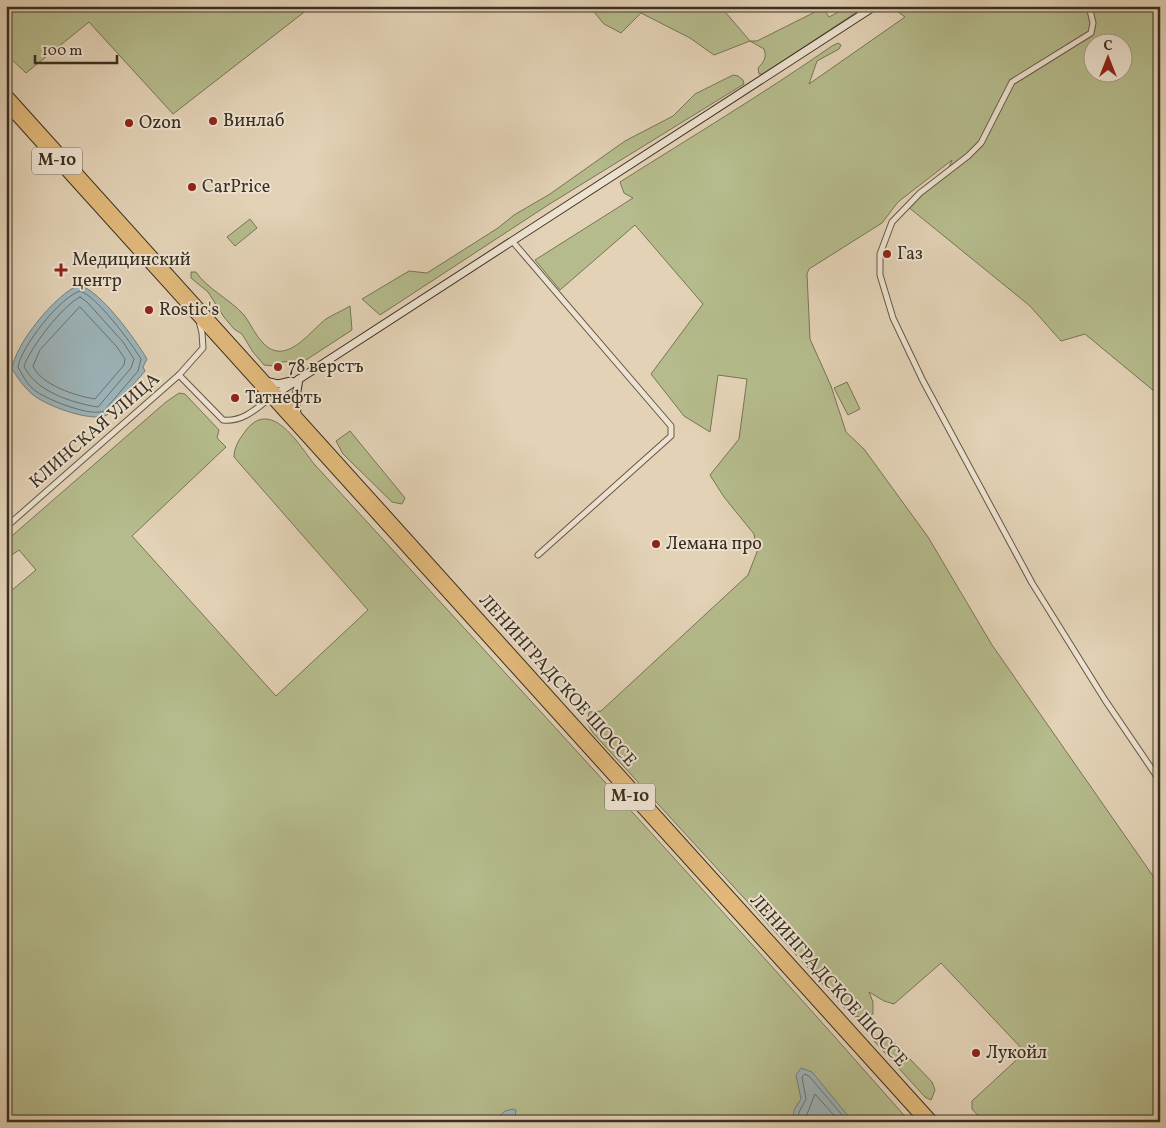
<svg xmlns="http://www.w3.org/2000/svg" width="1166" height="1128" font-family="Vollkorn,serif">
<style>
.green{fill:#b5bb8c;stroke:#777556;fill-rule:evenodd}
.water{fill:#9cb4ba;stroke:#747f7d}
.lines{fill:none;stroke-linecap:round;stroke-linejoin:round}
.shore{stroke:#6a726e;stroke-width:1}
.street-casing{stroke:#645846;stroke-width:7}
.secondary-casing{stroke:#392f21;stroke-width:9}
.highway-casing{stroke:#392f21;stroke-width:11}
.street{stroke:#ede2d0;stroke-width:5}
.secondary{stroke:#ede2d0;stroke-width:7}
.highway{stroke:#e2b97b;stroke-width:9}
.poi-dot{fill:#8f2418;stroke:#ede2d0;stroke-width:2}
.labels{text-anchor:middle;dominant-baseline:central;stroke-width:4;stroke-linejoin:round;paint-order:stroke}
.shield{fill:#ede2d0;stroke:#6f6556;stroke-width:1}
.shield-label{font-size:16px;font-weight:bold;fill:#392f21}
.poi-label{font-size:18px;fill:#392f21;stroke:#ede2d0;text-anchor:start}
.street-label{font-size:18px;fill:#392f21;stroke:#ede2d0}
</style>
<rect width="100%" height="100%" fill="#e3d2b6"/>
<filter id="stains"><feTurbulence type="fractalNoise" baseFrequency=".004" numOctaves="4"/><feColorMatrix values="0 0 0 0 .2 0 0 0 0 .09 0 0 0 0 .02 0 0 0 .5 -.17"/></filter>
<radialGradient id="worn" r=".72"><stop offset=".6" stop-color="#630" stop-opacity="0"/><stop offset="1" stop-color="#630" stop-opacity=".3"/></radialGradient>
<g class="green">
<path d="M 6,6 L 312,6 L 173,114 L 89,22 L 26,73 L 6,54 Z"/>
<path d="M 589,6 L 720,6 L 750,41 L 757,41 L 823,8 L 829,17 L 850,6 L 866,6 L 763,74 L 759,74 L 758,68 C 764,62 767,57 764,49 L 750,41 L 714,55 L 690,38 L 641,13 L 621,33 L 604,24 Z"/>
<path d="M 890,6 L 1160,6 L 1160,396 L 1085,334 L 1061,341 L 1030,306 L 907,206 L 947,172 L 952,160 L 898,202 L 882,223 L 809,269 L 807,274 L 810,339 L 831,386 L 846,432 L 864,449 L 928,537 L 992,645 L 1160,886 L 1160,1122 L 984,1122 L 972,1109 L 972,1101 L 1025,1052 L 941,963 L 894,1004 L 884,1001 L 869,992 L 873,1002 L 873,1014 L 864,1017 L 852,1016 L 593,733 L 587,723 L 589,712 L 601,711 L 748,575 L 757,552 L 754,534 L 724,497 L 710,475 L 739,439 L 747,379 L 718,375 L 710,432 L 684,416 L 651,374 L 703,304 L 635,225 L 560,290 L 535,260 L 633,198 L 624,193 L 620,182 C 691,137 763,94 832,46 L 838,43 L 841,45 L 839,49 L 817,61 L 809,84 L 905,17 ZM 1094,42 L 1124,42 L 1124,72 L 1094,72 Z"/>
<path d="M 733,75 L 738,76 L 743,80 L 744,84 L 548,205 L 380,315 L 362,299 L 409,271 L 427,273 L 498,228 L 514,215 L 550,194 L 625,141 L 673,116 L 695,94 Z"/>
<path d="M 250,219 L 257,228 L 235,246 L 227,237 Z"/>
<path d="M 191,272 L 196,272 C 206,288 231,300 244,315 C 251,324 255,335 263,343 C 286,367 309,332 326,319 C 334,314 342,311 350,306 L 352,330 L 306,360 L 282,362 L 275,366 L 264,365 L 253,352 L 242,334 L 234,329 L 224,317 L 208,292 L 191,278 Z"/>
<path d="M 847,382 L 860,409 L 848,415 L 834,388 Z"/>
<path d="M 179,393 L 185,394 L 219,430 L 217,438 L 226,447 L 132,536 L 276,696 L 368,610 L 234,457 C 234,446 241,437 247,429 C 273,398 300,447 315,465 C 514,683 715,900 910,1122 L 6,1122 L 6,595 L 36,570 L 19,550 L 6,559 L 6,541 L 166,402 Z"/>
<path d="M 350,431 L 405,498 L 402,504 L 392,502 L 343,454 L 336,441 Z"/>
<path d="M 884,1035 L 888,1036 L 932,1082 L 935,1090 L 931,1100 L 925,1097 L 874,1041 L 877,1036 Z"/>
</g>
<g class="water">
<path d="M 79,285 C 101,291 135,339 147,359 L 143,367 L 145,371 L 107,415 C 92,423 43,405 31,393 C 22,385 18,378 12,369 C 15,344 56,294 79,285 Z"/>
<path d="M 801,1068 L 812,1072 L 853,1122 L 793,1122 L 794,1110 L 801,1099 L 796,1075 Z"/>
<path d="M 513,1109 L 516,1110 L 515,1117 L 493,1122 L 505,1111 Z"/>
</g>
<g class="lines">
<g class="shore">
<path d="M 80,291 C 96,295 132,344 141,359 L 138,371 L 104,411 C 90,417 49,400 37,392 C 27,385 23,376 18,367 C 21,347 60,297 80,291 Z"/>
<path d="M 80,297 L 87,302 L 123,342 L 134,359 L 131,368 L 98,407 C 72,403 35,391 24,366 C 31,347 62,306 80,297 Z"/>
<path d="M 80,307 L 117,347 L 125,359 L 124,365 L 95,399 C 76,396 41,385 33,366 L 40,350 Z"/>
<path d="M 798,1122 L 799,1112 L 806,1099 L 802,1077 L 805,1074 L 809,1076 L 848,1122"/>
<path d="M 804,1122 L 815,1094 L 840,1122"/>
</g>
<g class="street-casing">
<g id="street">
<path d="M 1089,6 L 1093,23 L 1091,33 L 1012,82 L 981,143 L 968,156 L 920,193 L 892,222 L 880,254 L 880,275 L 893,318 L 923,381 L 1032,583 L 1105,700 L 1160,781"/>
<path d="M 513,242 L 671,426 L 671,436 L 538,555"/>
<path d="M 179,375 L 223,420 C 243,422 256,409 270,398"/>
<path d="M 6,527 L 179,375 L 203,348 L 202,333 L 199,321"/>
</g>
</g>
<g class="secondary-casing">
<g id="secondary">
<path d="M 265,381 L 278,384 L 291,381"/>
<path d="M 273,396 L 875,6"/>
<path d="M 297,416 L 296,397 L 299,379"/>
</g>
</g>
<g class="highway-casing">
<g id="highway">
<path d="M 6,93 L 934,1122"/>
<path d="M 6,105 L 925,1122"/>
</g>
</g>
<use href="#street" class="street"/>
<use href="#secondary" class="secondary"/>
<use href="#highway" class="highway"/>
</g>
<g class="poi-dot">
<circle cx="213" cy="121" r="5"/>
<circle cx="129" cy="123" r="5"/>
<circle cx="192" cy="187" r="5"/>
<circle cx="887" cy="254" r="5"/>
<path d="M58.5 262.5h5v5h5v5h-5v5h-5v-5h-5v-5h5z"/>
<circle cx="149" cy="310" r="5"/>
<circle cx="278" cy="367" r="5"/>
<circle cx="235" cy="398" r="5"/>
<circle cx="656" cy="544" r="5"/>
<circle cx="976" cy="1053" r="5"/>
</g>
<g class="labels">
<g class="shield">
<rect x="32" y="147.5" width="50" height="27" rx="4"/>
<rect x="605" y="783.5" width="50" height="27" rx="4"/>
</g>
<g class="shield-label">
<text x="57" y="161">М-10</text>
<text x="630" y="797">М-10</text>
</g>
<g class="poi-label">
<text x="223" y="121">Винлаб</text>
<text x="139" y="123">Ozon</text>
<text x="202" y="187">CarPrice</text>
<text x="897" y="254">Газ</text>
<text x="72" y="260">Медицинский<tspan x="72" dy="21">центр</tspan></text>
<text x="159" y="310">Rostic's</text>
<text x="288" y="367">78 верстъ</text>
<text x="245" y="398">Татнефть</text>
<text x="666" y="544">Лемана про</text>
<text x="986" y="1053">Лукойл</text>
</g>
<g class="street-label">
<text transform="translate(95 431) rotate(-41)">КЛИНСКАЯ УЛИЦА</text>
<text transform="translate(557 681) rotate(48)">ЛЕНИНГРАДСКОЕ ШОССЕ</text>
<text transform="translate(828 981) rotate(48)">ЛЕНИНГРАДСКОЕ ШОССЕ</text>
</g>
</g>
<rect width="1166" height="1128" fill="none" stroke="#e3d2b6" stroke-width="25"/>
<rect x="8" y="8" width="1151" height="1113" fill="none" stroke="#392f21" stroke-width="2.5"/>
<rect x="12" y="12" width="1141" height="1103" fill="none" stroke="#392f21"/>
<g transform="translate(1108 58)"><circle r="24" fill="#ede2d0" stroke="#a59a8a"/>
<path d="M0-4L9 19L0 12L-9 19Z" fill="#8f2418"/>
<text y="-8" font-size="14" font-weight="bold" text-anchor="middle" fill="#392f21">С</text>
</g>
<path d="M35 55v8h82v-8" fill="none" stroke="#392f21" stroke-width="2.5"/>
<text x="42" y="55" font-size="15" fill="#392f21" stroke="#ede2d0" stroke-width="4" paint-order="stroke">100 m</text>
<rect width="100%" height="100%" filter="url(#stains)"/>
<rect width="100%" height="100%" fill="url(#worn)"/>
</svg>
